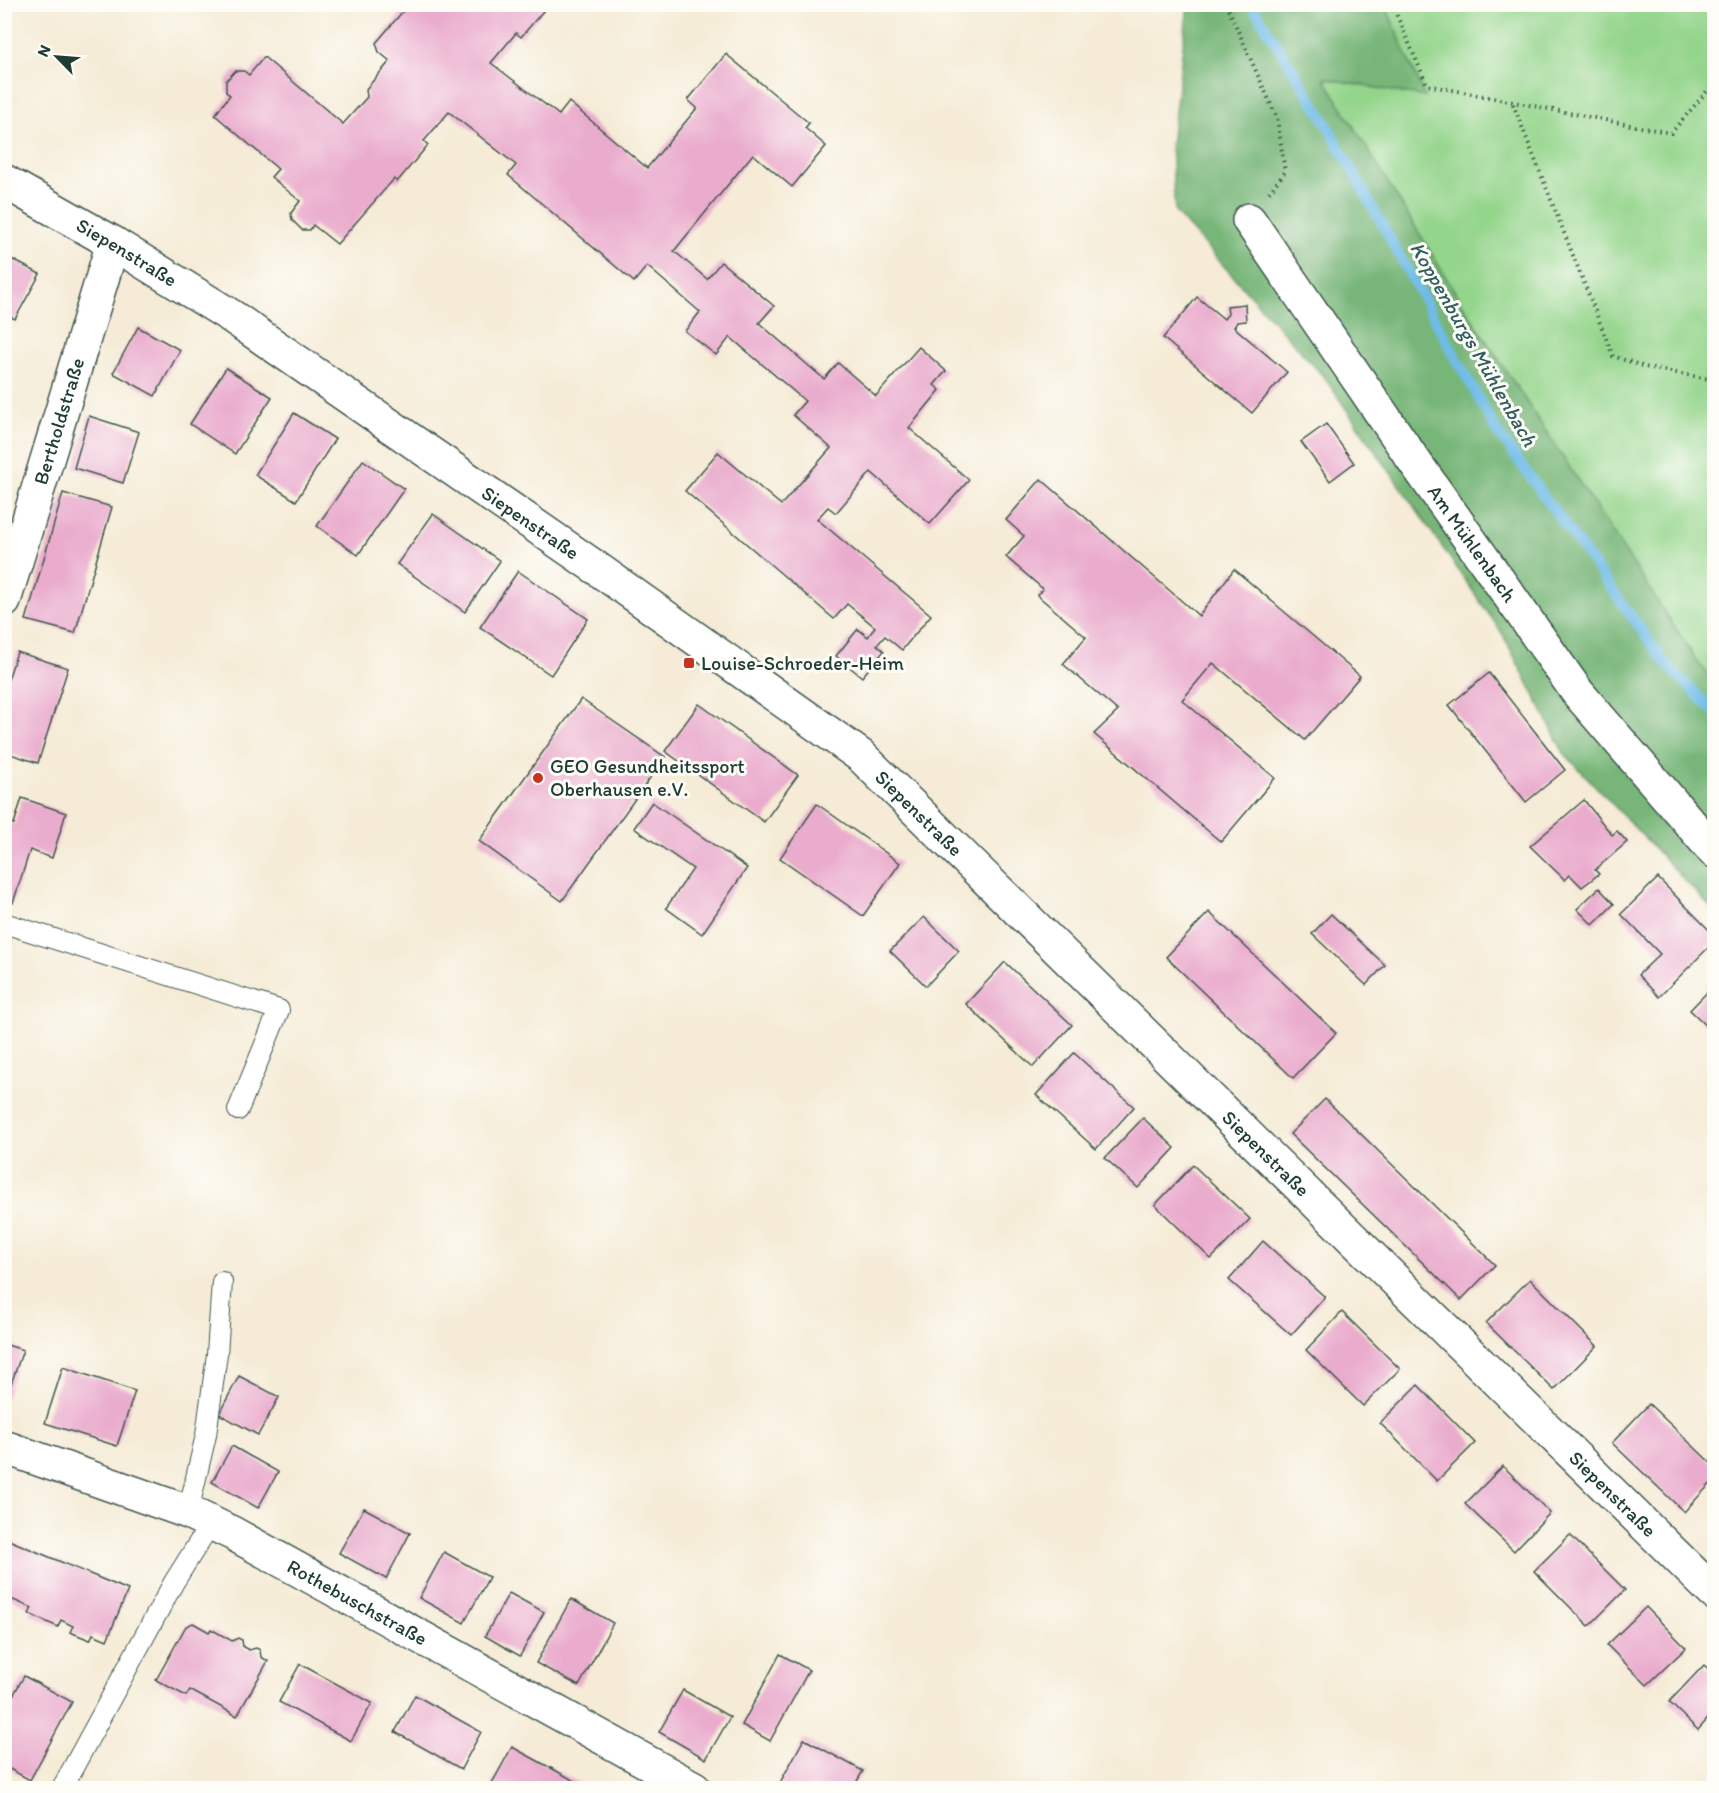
<svg xmlns="http://www.w3.org/2000/svg" width="1719" height="1793" font-family="Itim,sans-serif">
<style>
.green{fill:#94d58c;stroke:#5a8960;stroke-width:1.5}
.forest{fill:#77b678;stroke:#4b7a56;stroke-width:1.5}
.lines{fill:none;stroke-linecap:round;stroke-linejoin:round}
.stream{stroke:#6fbce9;stroke-width:10}
.building{fill:#eaaccd}
.service-casing{stroke:#3f574c;stroke-width:22}
.minor-casing{stroke:#3f574c;stroke-width:36}
.path{stroke:#3f574c;stroke-width:4;stroke-dasharray:1.5 4.5;stroke-linecap:butt}
.service{stroke:#fff;stroke-width:20}
.minor{stroke:#fff;stroke-width:33}
.poi-dot{fill:#c8321e;stroke:#fdfcf7;stroke-width:2}
.labels{text-anchor:middle;dominant-baseline:central;stroke-width:6;stroke-linejoin:round;paint-order:stroke}
.street-label{font-size:20px;fill:#1f3d34;stroke:#fdfcf7}
.poi-label{font-size:20px;fill:#1f3d34;stroke:#fdfcf7;text-anchor:start}
.water-label{font-size:21px;font-style:italic;fill:#335d61;stroke:#fdfcf7}
</style>
<rect width="100%" height="100%" fill="#fdfcf7"/>
<filter id="ink" filterUnits="userSpaceOnUse"><feTurbulence type="fractalNoise" baseFrequency=".0167" numOctaves="2"/><feDisplacementMap in="SourceGraphic" scale="12" xChannelSelector="R" yChannelSelector="G"/><feConvolveMatrix kernelMatrix="1 2 1 2 8 2 1 2 1" color-interpolation-filters="sRGB"/></filter>
<filter id="wash" filterUnits="userSpaceOnUse"><feTurbulence type="fractalNoise" baseFrequency=".008" numOctaves="4" result="noise"/><feDisplacementMap in="SourceGraphic" scale="24" xChannelSelector="R" yChannelSelector="G"/><feGaussianBlur stdDeviation="1.35" result="paint"/><feColorMatrix in="noise" values="0 0 0 0 0 0 0 0 0 0 0 0 0 0 0 0 0 1.4 0 .05"/><feComposite in="paint" operator="in"/></filter>
<g filter="url(#wash)">
<rect width="100%" height="100%" fill="#f5ebd6"/>
<path class="green" d="M 1385,5 L 1714,5 L 1714,680 L 1698,663 L 1466,310 L 1323,78 L 1425,97 Z"/>
<path class="forest" d="M 1188,5 L 1385,5 L 1425,97 L 1324,78 L 1466,310 L 1698,663 L 1714,680 L 1714,911 L 1564,753 L 1502,633 L 1324,377 L 1175,212 L 1171,145 Z"/>
<g class="lines">
<path class="stream" d="M 1251,4 L 1321,114 L 1496,430 L 1666,664 L 1714,712"/>
</g>
<g id="blocks">
<g class="building">
<path d="M 409,4 L 426,4 L 432,10 L 436,4 L 549,4 L 521,37 L 516,33 L 491,63 L 559,115 L 569,102 L 647,168 L 697,108 L 688,100 L 726,54 L 809,123 L 805,128 L 826,146 L 792,187 L 753,154 L 674,251 L 707,279 L 721,262 L 774,306 L 759,323 L 824,379 L 838,363 L 876,396 L 919,347 L 946,371 L 934,385 L 940,390 L 909,428 L 969,480 L 930,524 L 871,472 L 836,513 L 828,507 L 817,519 L 931,615 L 902,650 L 885,636 L 877,645 L 884,651 L 862,677 L 836,656 L 858,629 L 868,637 L 875,627 L 847,604 L 834,619 L 685,491 L 718,452 L 781,505 L 831,448 L 793,415 L 805,401 L 730,337 L 716,355 L 685,331 L 700,312 L 647,266 L 634,282 L 508,175 L 516,165 L 449,112 L 424,141 L 428,145 L 397,182 L 394,179 L 337,244 L 313,225 L 310,230 L 302,230 L 292,220 L 291,213 L 300,201 L 271,177 L 278,169 L 215,115 L 230,95 L 226,92 L 226,81 L 235,71 L 244,71 L 249,75 L 264,57 L 343,124 L 367,97 L 366,89 L 390,61 L 379,52 L 376,43 Z"/>
<path d="M 4,255 L 40,274 L 15,319 L 4,313 Z"/>
<path d="M 1197,297 L 1224,319 L 1228,314 L 1227,306 L 1245,304 L 1246,321 L 1237,322 L 1234,327 L 1287,372 L 1252,413 L 1163,338 Z"/>
<path d="M 138,327 L 180,350 L 155,396 L 113,373 Z"/>
<path d="M 226,368 L 272,397 L 235,454 L 190,424 Z"/>
<path d="M 294,413 L 335,439 L 296,501 L 255,475 Z"/>
<path d="M 89,416 L 139,432 L 123,483 L 74,468 Z"/>
<path d="M 1326,424 L 1354,463 L 1330,481 L 1301,442 Z"/>
<path d="M 363,460 L 404,489 L 358,555 L 317,526 Z"/>
<path d="M 1041,479 L 1199,616 L 1234,569 L 1360,676 L 1305,740 L 1213,663 L 1182,700 L 1275,778 L 1221,842 L 1094,734 L 1118,711 L 1063,664 L 1086,637 L 1037,595 L 1043,589 L 1006,557 L 1024,536 L 1006,520 Z"/>
<path d="M 63,493 L 112,507 L 75,633 L 26,620 Z"/>
<path d="M 433,514 L 500,561 L 465,612 L 397,564 Z"/>
<path d="M 518,571 L 588,619 L 551,675 L 480,627 Z"/>
<path d="M 17,652 L 68,668 L 38,763 L 4,752 L 4,692 Z"/>
<path d="M 1489,673 L 1565,770 L 1526,802 L 1449,705 Z"/>
<path d="M 581,699 L 665,757 L 562,901 L 479,841 Z"/>
<path d="M 699,704 L 798,775 L 764,822 L 665,751 Z"/>
<path d="M 22,798 L 66,813 L 52,858 L 30,850 L 13,903 L 4,900 L 4,821 L 14,824 Z"/>
<path d="M 1584,800 L 1612,835 L 1617,831 L 1627,842 L 1595,870 L 1599,874 L 1582,887 L 1570,875 L 1565,880 L 1530,846 Z"/>
<path d="M 652,802 L 747,868 L 702,934 L 666,908 L 693,869 L 634,828 Z"/>
<path d="M 817,804 L 900,863 L 863,916 L 780,858 Z"/>
<path d="M 1658,878 L 1714,935 L 1714,942 L 1659,997 L 1638,975 L 1660,954 L 1621,914 Z"/>
<path d="M 1599,888 L 1614,904 L 1593,925 L 1577,909 Z"/>
<path d="M 1209,912 L 1336,1033 L 1293,1078 L 1166,957 Z"/>
<path d="M 1331,914 L 1385,965 L 1366,985 L 1312,934 Z"/>
<path d="M 924,917 L 959,951 L 926,986 L 890,951 Z"/>
<path d="M 1005,962 L 1072,1025 L 1033,1067 L 966,1004 Z"/>
<path d="M 1714,985 L 1714,1023 L 1709,1028 L 1690,1010 Z"/>
<path d="M 1074,1053 L 1134,1107 L 1096,1149 L 1036,1095 Z"/>
<path d="M 1325,1099 L 1495,1265 L 1461,1300 L 1290,1134 Z"/>
<path d="M 1143,1118 L 1175,1148 L 1138,1188 L 1105,1158 Z"/>
<path d="M 1193,1165 L 1250,1219 L 1211,1259 L 1155,1205 Z"/>
<path d="M 1263,1241 L 1325,1297 L 1291,1335 L 1229,1280 Z"/>
<path d="M 1530,1279 L 1597,1346 L 1554,1390 L 1486,1323 Z"/>
<path d="M 1342,1312 L 1400,1369 L 1363,1406 L 1306,1350 Z"/>
<path d="M 4,1344 L 23,1350 L 5,1401 L 4,1401 Z"/>
<path d="M 63,1367 L 135,1391 L 117,1446 L 45,1423 Z"/>
<path d="M 239,1376 L 279,1397 L 258,1435 L 219,1414 Z"/>
<path d="M 1418,1385 L 1475,1443 L 1437,1481 L 1380,1423 Z"/>
<path d="M 1649,1404 L 1714,1466 L 1714,1480 L 1684,1512 L 1612,1443 Z"/>
<path d="M 232,1446 L 278,1472 L 258,1508 L 212,1482 Z"/>
<path d="M 1503,1466 L 1550,1513 L 1514,1551 L 1465,1504 Z"/>
<path d="M 364,1508 L 410,1533 L 386,1579 L 339,1553 Z"/>
<path d="M 1570,1535 L 1625,1590 L 1589,1626 L 1534,1571 Z"/>
<path d="M 4,1538 L 128,1590 L 107,1640 L 93,1634 L 90,1640 L 70,1632 L 73,1626 L 61,1620 L 58,1627 L 29,1614 L 32,1608 L 4,1596 Z"/>
<path d="M 444,1552 L 489,1577 L 464,1623 L 419,1598 Z"/>
<path d="M 509,1593 L 544,1612 L 520,1656 L 485,1636 Z"/>
<path d="M 571,1599 L 613,1623 L 579,1686 L 536,1663 Z"/>
<path d="M 1646,1607 L 1686,1648 L 1647,1685 L 1607,1645 Z"/>
<path d="M 193,1623 L 209,1632 L 211,1629 L 232,1641 L 238,1638 L 242,1640 L 243,1647 L 249,1650 L 256,1648 L 260,1650 L 261,1657 L 268,1661 L 237,1716 L 190,1690 L 186,1696 L 156,1680 L 186,1626 Z"/>
<path d="M 780,1654 L 809,1670 L 770,1741 L 742,1725 Z"/>
<path d="M 300,1664 L 372,1703 L 351,1741 L 279,1702 Z"/>
<path d="M 1704,1665 L 1714,1674 L 1714,1712 L 1698,1730 L 1669,1702 Z"/>
<path d="M 24,1676 L 72,1702 L 30,1780 L 4,1766 L 4,1712 Z"/>
<path d="M 683,1690 L 730,1717 L 706,1759 L 659,1732 Z"/>
<path d="M 415,1695 L 481,1732 L 461,1769 L 395,1732 Z"/>
<path d="M 804,1739 L 863,1771 L 853,1788 L 777,1788 Z"/>
<path d="M 512,1747 L 549,1767 L 588,1788 L 496,1788 L 491,1785 Z"/>
</g>
</g>
</g>
<g filter="url(#ink)">
<use href="#blocks" fill-opacity="0" stroke="#3f574c" stroke-width="1.5"/>
<g class="lines">
<g class="service-casing">
<g id="service">
<path d="M 4,923 L 279,1010 L 238,1110"/>
<path d="M 188,1512 L 206,1435 L 217,1354 L 222,1282"/>
<path d="M 62,1788 L 174,1582 L 211,1523"/>
</g>
</g>
<g class="minor-casing">
<g id="minor">
<path id="s1" d="M 4,181 L 113,243 L 231,316 L 595,567 L 861,756 L 1714,1593"/>
<path id="s2" d="M 1249,220 L 1410,455 L 1578,693 L 1714,851"/>
<path id="s3" d="M 4,601 L 113,243"/>
<path id="s4" d="M 4,1447 L 188,1512 L 232,1533 L 694,1788"/>
</g>
</g>
<g class="path">
<path d="M 1226,4 L 1277,118 L 1285,172 L 1268,194"/>
<path d="M 1392,4 L 1427,85 L 1671,133 L 1714,83"/>
<path d="M 1513,104 L 1613,356 L 1645,367 L 1714,380"/>
</g>
<use href="#service" class="service"/>
<use href="#minor" class="minor"/>
</g>
</g>
<g class="poi-dot">
<rect x="683" y="657" width="12" height="12" rx="3"/>
<circle cx="538" cy="778" r="6"/>
</g>
<g class="labels">
<g class="street-label">
<text stroke="none"><textPath href="#s1" startOffset="142">Siepenstraße</textPath></text>
<text stroke="none"><textPath href="#s3" startOffset="188">Bertholdstraße</textPath></text>
<text stroke="none"><textPath href="#s1" startOffset="628">Siepenstraße</textPath></text>
<text stroke="none"><textPath href="#s2" startOffset="393">Am Mühlenbach</textPath></text>
<text stroke="none"><textPath href="#s1" startOffset="1114">Siepenstraße</textPath></text>
<text stroke="none"><textPath href="#s1" startOffset="1600">Siepenstraße</textPath></text>
<text stroke="none"><textPath href="#s1" startOffset="2086">Siepenstraße</textPath></text>
<text stroke="none"><textPath href="#s4" startOffset="387">Rothebuschstraße</textPath></text>
</g>
<g class="poi-label">
<text x="701" y="663">Louise-Schroeder-Heim</text>
<text x="550" y="766">GEO Gesundheitssport<tspan x="550" dy="23">Oberhausen e.V.</tspan></text>
</g>
<g class="water-label">
<text transform="translate(1474 344) rotate(60)">Koppenburgs Mühlenbach</text>
</g>
</g>
<rect width="1719" height="1793" fill="none" stroke="#fdfcf7" stroke-width="24"/>
<g transform="translate(57 57) rotate(295)" stroke="#fdfcf7" stroke-width="4.5" paint-order="stroke">
<path d="M0-4.5L10 22L0 15L-10 22Z" fill="#1f3d34"/>
<text y="-9" font-size="16" font-weight="bold" text-anchor="middle" fill="#1f3d34">N</text>
</g>
</svg>
